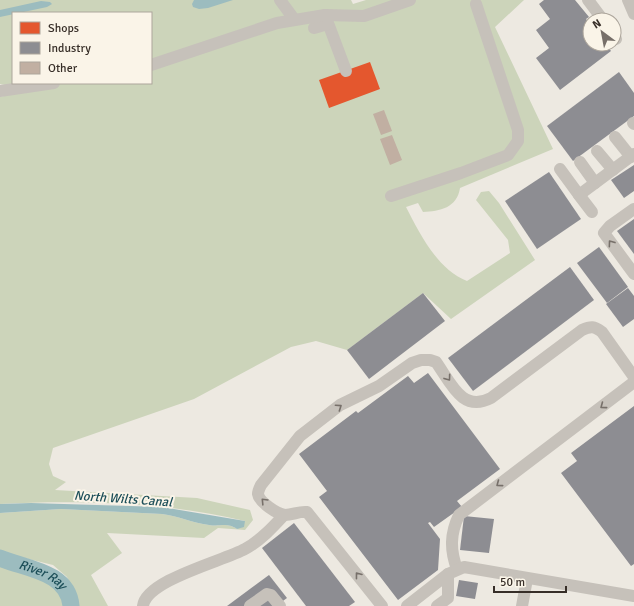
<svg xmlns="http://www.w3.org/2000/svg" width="634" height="606" font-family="Signika,sans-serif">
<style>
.green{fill:#ccd4ba}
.water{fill:#9cbcbf}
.shops{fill:#e4572e}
.industry{fill:#8d8d92}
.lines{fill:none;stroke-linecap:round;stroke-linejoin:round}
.river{stroke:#9cbcbf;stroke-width:17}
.building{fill:#c1afa2}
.minor{stroke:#c6c1ba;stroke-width:12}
.oneway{stroke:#77706a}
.labels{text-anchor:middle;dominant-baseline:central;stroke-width:4;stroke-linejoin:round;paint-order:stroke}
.water-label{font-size:13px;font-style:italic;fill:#1d4f59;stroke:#faf4e8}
</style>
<rect width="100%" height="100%" fill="#ede9e1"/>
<g class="green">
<path d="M 0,0 L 351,0 L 353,4 L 366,0 L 524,0 L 495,27 L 553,149 L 460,188 C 457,208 440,211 423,212 L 418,203 L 406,207 C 420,234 437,269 467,281 L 510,253 L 508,240 L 476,200 L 481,192 L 489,191 L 499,203 L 535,260 L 451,319 L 423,293 L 347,350 L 316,341 L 291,347 L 194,399 L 53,448 L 49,464 L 53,476 L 66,482 L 55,490 L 197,498 L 250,510 L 253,520 L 245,530 L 218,528 L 204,538 L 107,533 L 122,553 L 91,575 L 108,606 L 79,606 L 67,577 L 53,565 L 0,552 L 0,513 L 61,509 L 162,514 C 178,516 193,523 209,525 C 221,527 226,522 237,529 L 245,521 C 167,502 79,500 0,504 L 0,97 L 58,83 L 151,83 L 151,13 L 13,13 L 13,83 L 36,83 L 10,86 L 0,84 Z"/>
<path d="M 0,565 C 24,571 63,575 65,606 L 0,606 Z"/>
</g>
<g class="water">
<path d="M 194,0 L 233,0 L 208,8 L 199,9 L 193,7 L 192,4 Z"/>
<path d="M 41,1 L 50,2 L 52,4 L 47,7 L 0,17 L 0,10 Z"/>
<path d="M 31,503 L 162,507 L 245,521 L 244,527 L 237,529 C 226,522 221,527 209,525 C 193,523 178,516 162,514 L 61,509 L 0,513 L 0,504 Z"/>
</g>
<path class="shops" d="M 370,62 L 380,89 L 329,108 L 319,80 Z"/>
<g class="industry">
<path d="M 544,0 L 575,0 L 589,17 L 586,19 L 590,24 L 590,44 L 606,44 L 611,51 L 560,90 L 536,58 L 549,48 L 536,30 L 550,19 L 539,4 Z"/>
<path d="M 619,72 L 634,93 L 634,116 L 573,161 L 547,126 Z"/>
<path d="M 634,165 L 634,191 L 624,198 L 611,180 Z"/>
<path d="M 549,172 L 581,219 L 537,249 L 505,201 Z"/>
<path d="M 634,219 L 634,254 L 617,231 Z"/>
<path d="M 599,247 L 628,287 L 607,303 L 577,263 Z"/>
<path d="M 570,267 L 594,300 L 473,391 L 448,358 Z"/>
<path d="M 628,288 L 634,296 L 634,319 L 623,327 L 606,304 Z"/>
<path d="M 423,293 L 445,321 L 369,379 L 347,350 Z"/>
<path d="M 428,373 L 500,469 L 457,501 L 462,507 L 434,527 L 430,522 L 428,523 L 440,539 L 438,570 L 398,600 L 319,497 L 327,491 L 299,454 L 356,411 L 358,413 L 408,376 L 414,383 Z"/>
<path d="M 634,406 L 634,564 L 631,566 L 561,473 L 577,461 L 571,453 Z"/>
<path d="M 464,516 L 494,519 L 489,553 L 460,550 Z"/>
<path d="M 294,523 L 355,602 L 349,606 L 306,606 L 262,548 Z"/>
<path d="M 269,575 L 287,598 L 276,606 L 227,606 Z"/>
<path d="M 459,580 L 478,583 L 475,599 L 456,596 Z"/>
</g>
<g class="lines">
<path class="river" id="s1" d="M 0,558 C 26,569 68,571 71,606"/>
</g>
<g class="building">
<path d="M 384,110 L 392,131 L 381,135 L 373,114 Z"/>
<path d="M 392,135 L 402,160 L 390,165 L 380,139 Z"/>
</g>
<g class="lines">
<g class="minor">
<path d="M 280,0 L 294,19"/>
<path d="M 588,0 L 603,20"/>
<path d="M 628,0 L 634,14"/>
<path d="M 325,15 L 346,71"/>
<path d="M 314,28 L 328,24"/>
<path d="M 614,35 L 616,39"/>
<path d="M 151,65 L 277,23 L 325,15 L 364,16 L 410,0"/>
<path d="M 0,91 L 54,83"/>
<path d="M 633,123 L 634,124"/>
<path d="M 615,137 L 631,157"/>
<path d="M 597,151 L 613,170"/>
<path d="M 580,162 L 595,183"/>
<path d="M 560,169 L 579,195 L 634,154"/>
<path d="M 579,195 L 592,212"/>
<path d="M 391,196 L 461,173 L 508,155 L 518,141 L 518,130 L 476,4"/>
<path d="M 634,209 L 610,226 L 604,233 L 634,274"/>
<path d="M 457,569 C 450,550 450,534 459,515 L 634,382"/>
<path d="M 143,606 C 146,580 223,561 245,549 C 260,541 273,527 284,515"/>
<path d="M 250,606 L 267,594 L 271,595 L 280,606"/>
<path d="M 382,606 L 307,512 C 299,511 293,515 285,515 C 277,514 259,502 258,494 C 258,491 260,487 261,485 L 300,436 L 340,405 L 379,386 L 412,363 L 421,360 L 430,360 L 436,362 C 451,383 462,413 491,398 L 582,330 C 591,326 594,326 602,332 L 634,377"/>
<path d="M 407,606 L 448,574 L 464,567 L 634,596"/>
<path d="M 437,606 L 448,598 L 448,574"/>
<path d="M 522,606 L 527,579"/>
</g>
</g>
<defs><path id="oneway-chevron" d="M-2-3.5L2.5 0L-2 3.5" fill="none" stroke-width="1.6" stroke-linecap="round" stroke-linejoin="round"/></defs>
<g class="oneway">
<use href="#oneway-chevron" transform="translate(611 243) rotate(-126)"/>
<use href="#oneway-chevron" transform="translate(448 378) rotate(54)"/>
<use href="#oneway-chevron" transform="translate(603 406) rotate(143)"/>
<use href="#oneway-chevron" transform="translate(339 407) rotate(-34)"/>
<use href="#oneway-chevron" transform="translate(499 484) rotate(143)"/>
<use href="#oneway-chevron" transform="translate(264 501) rotate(-134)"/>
<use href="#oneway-chevron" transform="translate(358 575) rotate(-128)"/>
</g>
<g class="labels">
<g class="water-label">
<text transform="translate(123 499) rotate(4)">North Wilts Canal</text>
<text stroke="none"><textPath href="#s1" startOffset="46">River Ray</textPath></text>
</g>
</g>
<rect x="12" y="12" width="140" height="72" fill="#faf4e8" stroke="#aca59b"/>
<rect x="20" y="22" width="20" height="12" fill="#e4572e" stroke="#aca59b"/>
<text x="48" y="32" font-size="12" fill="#372e28">Shops</text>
<rect x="20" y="42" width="20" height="12" fill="#8d8d92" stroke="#aca59b"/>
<text x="48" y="52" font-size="12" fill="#372e28">Industry</text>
<rect x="20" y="62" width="20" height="12" fill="#c1afa2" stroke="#aca59b"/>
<text x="48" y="72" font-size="12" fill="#372e28">Other</text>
<g transform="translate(602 32) rotate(328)"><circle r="19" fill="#faf4e8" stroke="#aca59b"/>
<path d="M0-3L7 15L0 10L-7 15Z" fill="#776f69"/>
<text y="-6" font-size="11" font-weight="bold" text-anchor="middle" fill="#372e28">N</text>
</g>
<path d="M494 586v6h72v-6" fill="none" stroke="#372e28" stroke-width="2"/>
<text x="500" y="586" font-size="12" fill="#372e28" stroke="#faf4e8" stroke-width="3" paint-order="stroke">50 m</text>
</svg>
